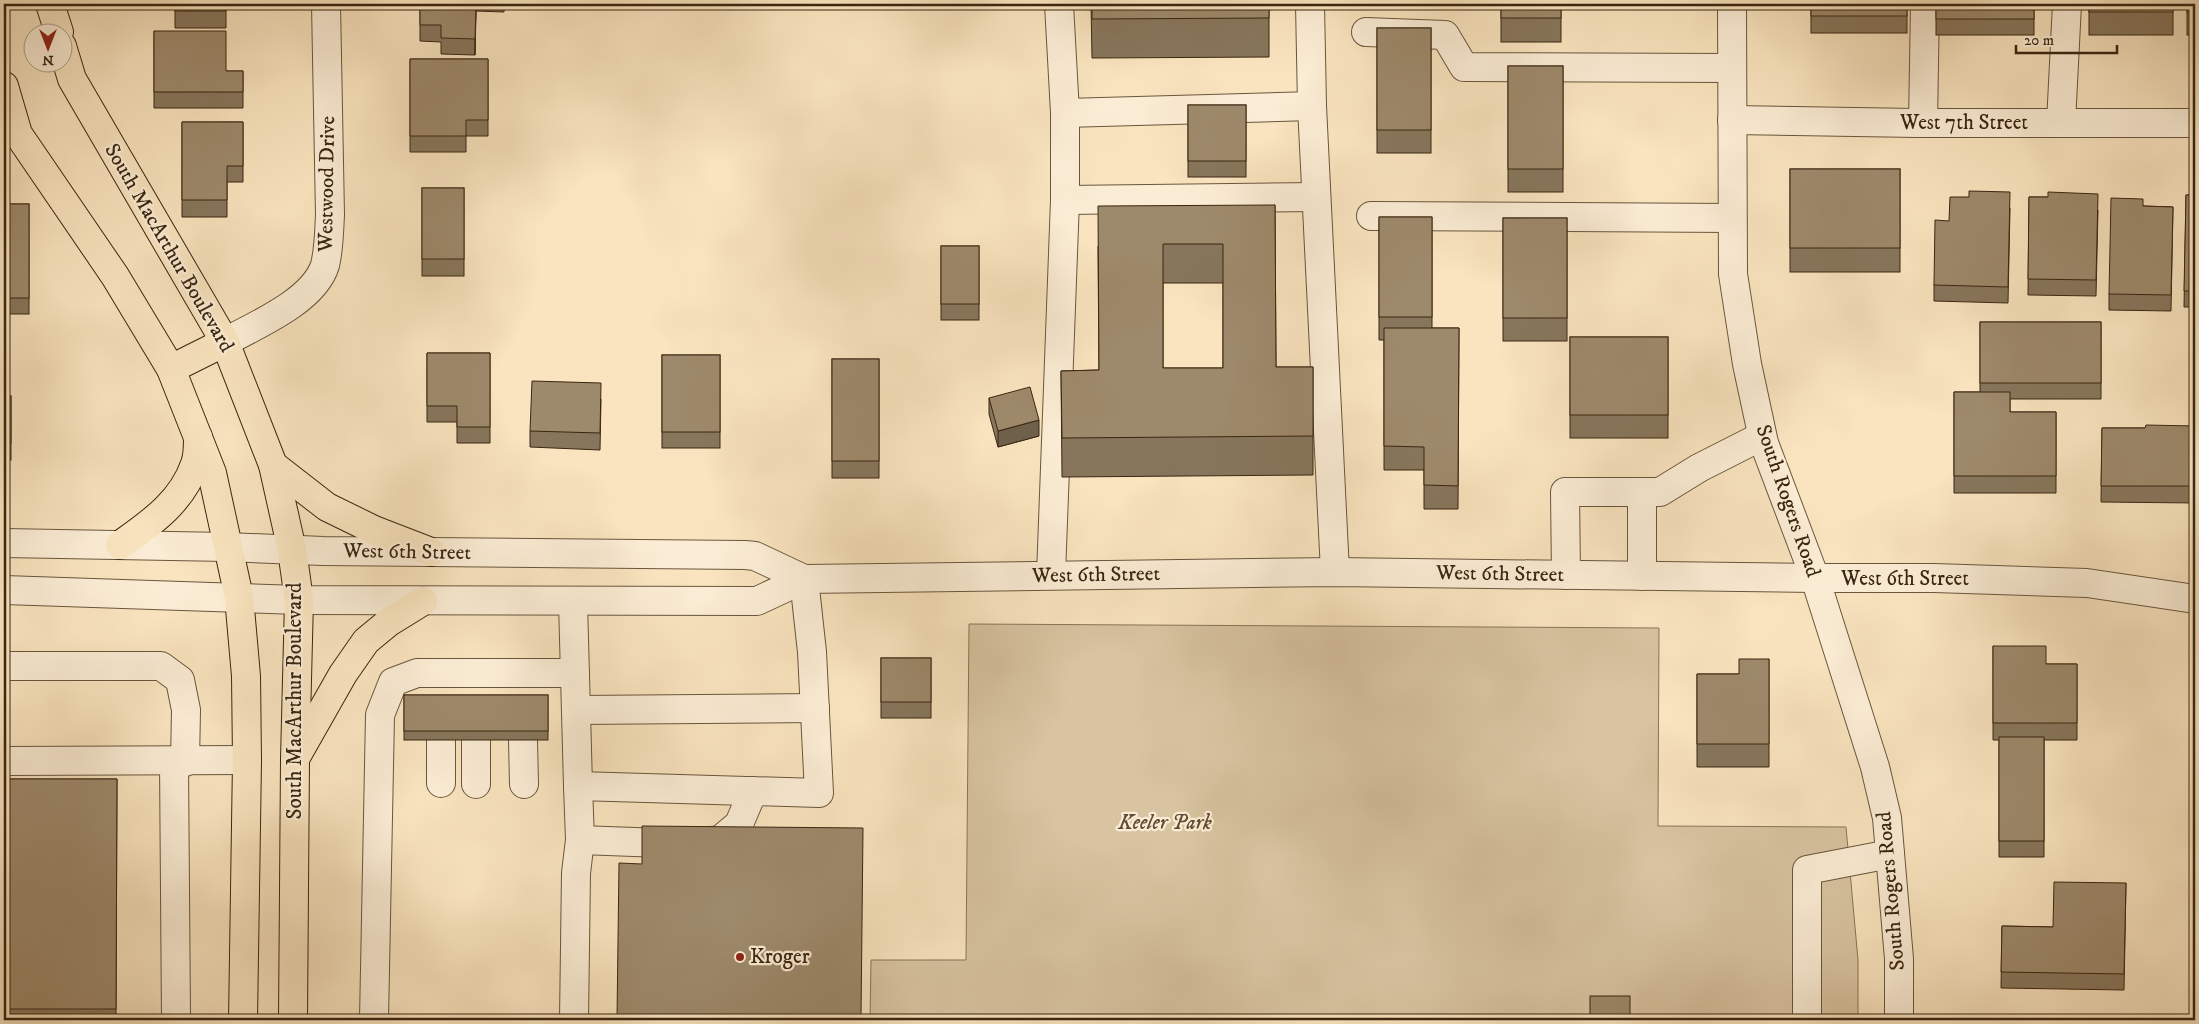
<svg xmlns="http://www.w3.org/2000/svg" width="2199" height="1024" font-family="'IM FELL DW Pica',serif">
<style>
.green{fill:#d8c4a1;stroke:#887559}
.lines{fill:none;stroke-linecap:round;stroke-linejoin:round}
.minor-casing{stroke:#69563c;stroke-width:30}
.major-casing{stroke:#392611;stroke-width:30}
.minor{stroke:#fbedd5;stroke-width:28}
.major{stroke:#f9e4bf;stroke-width:28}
.wall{fill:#87765c;stroke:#392611;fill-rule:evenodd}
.shaded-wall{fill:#6e604b;stroke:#392611}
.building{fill:#9d896b;stroke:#392611;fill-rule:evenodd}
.poi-dot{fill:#8f2418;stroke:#fbedd5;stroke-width:2}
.labels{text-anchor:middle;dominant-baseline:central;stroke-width:4.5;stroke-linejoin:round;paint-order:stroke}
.street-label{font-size:21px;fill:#392611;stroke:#fbedd5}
.park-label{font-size:21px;font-style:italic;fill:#614e35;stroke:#fbedd5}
.poi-label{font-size:21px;fill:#392611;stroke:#fbedd5;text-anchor:start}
</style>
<rect width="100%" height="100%" fill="#f9e4bf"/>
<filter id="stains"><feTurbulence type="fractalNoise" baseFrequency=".004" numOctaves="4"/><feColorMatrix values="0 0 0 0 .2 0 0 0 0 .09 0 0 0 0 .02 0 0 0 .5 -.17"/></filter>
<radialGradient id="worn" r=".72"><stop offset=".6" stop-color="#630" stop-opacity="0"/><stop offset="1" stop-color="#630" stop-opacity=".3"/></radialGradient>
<path class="green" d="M 969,624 L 1659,628 L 1658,826 L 1846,827 L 1858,960 L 1858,1020 L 870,1020 L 871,960 L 966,960 Z"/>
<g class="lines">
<g class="minor-casing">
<g id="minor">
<path d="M 1310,4 L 1312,106 L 1335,572"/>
<path d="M 1732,4 L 1733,274 L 1747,364 L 1764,443 L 1815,578 L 1875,767 L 1887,818 L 1899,959 L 1899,1020"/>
<path d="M 1366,32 L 1445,35 L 1464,67 L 1732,68"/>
<path d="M 1065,113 L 1312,106"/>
<path d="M 1732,120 L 1917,123 L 2195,123"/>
<path d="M 1923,123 L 1925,4"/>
<path d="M 2061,123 L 2067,4"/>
<path d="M 1065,200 L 1316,197"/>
<path d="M 1371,216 L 1732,218"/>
<path d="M 225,342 C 256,325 314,301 325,265 C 329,249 329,232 330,215 L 326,4"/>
<path d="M 1642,492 L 1642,576"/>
<path d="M 4,543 L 227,547 L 323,551 L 745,555 L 755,556 L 804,579"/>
<path d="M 1051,575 L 1065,200 L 1065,113 L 1059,4"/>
<path d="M 1566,575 L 1565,492 L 1660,492 L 1699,468 L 1762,436"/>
<path d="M 4,590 L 299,600 L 757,601 L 804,579 L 1335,572 L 1815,578 L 1934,578 L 2087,583 L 2195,599"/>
<path d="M 573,602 L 578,786"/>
<path d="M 4,666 L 161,666 L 180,680 L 186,710 L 185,762"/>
<path d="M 576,710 L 815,708"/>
<path d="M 476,740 L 476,784"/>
<path d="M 523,740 L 524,784"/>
<path d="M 4,761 L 247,760"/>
<path d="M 174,762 L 176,1020"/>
<path d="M 441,783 L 441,740"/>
<path d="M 580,840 L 689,844 L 720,840 L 739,824 L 753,791"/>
<path d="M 374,1020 L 380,715 L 393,682 L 417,673 L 575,673"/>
<path d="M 574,1020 L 576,873 L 580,840 L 578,786 L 819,793 L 812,652 L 804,579"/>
<path d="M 1807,1020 L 1807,870 L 1890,854"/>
</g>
</g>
<g class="major-casing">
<g id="major">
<path d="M 50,4 L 59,32"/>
<path d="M 62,46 L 72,79 L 225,342 L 273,465 L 292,550 L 299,600 L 295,759 L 293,1020"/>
<path d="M 4,86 L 18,134 L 115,276 L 171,369 L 212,473 L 239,597 L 246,676 L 247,760 L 243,1020"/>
<path d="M 171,369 L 225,342"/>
<path d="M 273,465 L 327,507 L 374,530 L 431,552"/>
<path d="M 120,545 C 151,523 182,502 195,464 C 198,456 198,446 198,437"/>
<path d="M 297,755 L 343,674 L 366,641 L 389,622 L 423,601"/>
</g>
</g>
<use href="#minor" class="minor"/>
<use href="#major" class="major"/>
</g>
<g class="wall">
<path d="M 175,4 L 242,4 L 242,7 L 226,7 L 226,28 L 175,28 Z"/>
<path d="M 420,4 L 504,4 L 504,12 L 476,11 L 475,55 L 441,54 L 441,42 L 420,41 Z"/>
<rect x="685" y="4" width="46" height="2"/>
<path d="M 1091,4 L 1269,4 L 1269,57 L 1092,58 Z"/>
<rect x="1501" y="4" width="60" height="38"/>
<rect x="1811" y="4" width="96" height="29"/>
<rect x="1936" y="4" width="98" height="31"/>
<rect x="2089" y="4" width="84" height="31"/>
<rect x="2187" y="4" width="8" height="31"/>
<rect x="1377" y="28" width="54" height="125"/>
<path d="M 154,31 L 226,71 L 243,71 L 243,108 L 154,108 Z"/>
<path d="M 410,59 L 488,59 L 488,136 L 466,136 L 466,152 L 410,152 Z"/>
<rect x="1508" y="66" width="55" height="126"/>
<rect x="1188" y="105" width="58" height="72"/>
<path d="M 182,122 L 243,122 L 243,182 L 227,182 L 227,217 L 182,217 Z"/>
<rect x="1790" y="169" width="110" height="103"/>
<rect x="422" y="188" width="42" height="88"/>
<path d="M 2186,195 L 2195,195 L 2195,307 L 2184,307 Z"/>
<path d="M 1969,197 L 2010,208 L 2008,303 L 1934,301 L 1934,285 L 1949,221 Z"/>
<path d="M 2029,197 L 2048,197 L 2098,210 L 2096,296 L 2028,295 Z"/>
<rect x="4" y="204" width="25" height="110"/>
<path d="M 1275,205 L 1276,367 L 1313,367 L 1313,475 L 1062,477 L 1061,371 L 1099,370 L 1098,246 ZM 1163,283 L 1223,283 L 1223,368 L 1163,368 Z"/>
<path d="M 2143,206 L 2173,207 L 2171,311 L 2109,310 L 2109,294 Z"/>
<path d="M 1379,217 L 1432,217 L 1432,328 L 1459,328 L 1458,509 L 1424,509 L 1424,470 L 1384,470 L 1384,340 L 1379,340 Z"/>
<rect x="1503" y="218" width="64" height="123"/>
<rect x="941" y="246" width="38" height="74"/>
<path d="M 1980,322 L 2101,322 L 2101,399 L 2010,399 L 2010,412 L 2056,412 L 2056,493 L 1954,493 L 1954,392 L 1980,392 Z"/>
<rect x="1570" y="337" width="98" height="101"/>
<path d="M 427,353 L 490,353 L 490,443 L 457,443 L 457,422 L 427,422 Z"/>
<rect x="662" y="355" width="58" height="93"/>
<rect x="832" y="359" width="47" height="119"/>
<rect x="4" y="396" width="7" height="64"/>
<path d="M 989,398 L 1039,436 L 998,447 L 989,414 Z"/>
<path d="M 601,399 L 600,450 L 530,447 L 530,431 Z"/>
<path d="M 2195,426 L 2195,503 L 2101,502 L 2102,428 L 2145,428 Z"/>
<path d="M 1993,646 L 2046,664 L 2077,664 L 2077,740 L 2044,740 L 2044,857 L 1999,857 L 1999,740 L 1993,740 Z"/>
<rect x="881" y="658" width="50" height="60"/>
<path d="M 1769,659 L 1769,767 L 1697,767 L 1697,674 L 1739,674 Z"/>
<rect x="404" y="695" width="144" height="45"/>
<path d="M 4,779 L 117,779 L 116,1020 L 4,1020 Z"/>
<path d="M 2126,883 L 2124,990 L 2001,988 L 2002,926 L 2053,927 Z"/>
</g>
<g class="shaded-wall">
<path d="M 476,4 L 475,55 L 475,39 Z"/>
<path d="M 1039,420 L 1039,436 L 998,447 L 998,431 Z"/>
</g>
<g class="building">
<rect x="175" y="4" width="51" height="7"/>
<path d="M 420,4 L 476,4 L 475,39 L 441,38 L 441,25 L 420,25 Z"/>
<path d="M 1092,4 L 1269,4 L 1269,18 L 1092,19 Z"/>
<rect x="1501" y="4" width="60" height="14"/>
<rect x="1811" y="4" width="96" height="12"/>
<rect x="1936" y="4" width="98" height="15"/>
<rect x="2089" y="4" width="84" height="8"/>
<rect x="2187" y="4" width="8" height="8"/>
<rect x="1377" y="28" width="54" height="102"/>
<path d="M 154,31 L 226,31 L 226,71 L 243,71 L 243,92 L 154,92 Z"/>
<path d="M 410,59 L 488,59 L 488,120 L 466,120 L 466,136 L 410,136 Z"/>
<rect x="1508" y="66" width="55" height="103"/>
<rect x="1188" y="105" width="58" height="56"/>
<path d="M 182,122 L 243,122 L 243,166 L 227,166 L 227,200 L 182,200 Z"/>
<rect x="1790" y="169" width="110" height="79"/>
<rect x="422" y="188" width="42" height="71"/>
<path d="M 1969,191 L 2010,192 L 2008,287 L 1934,285 L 1935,220 L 1949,221 L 1950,197 L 1969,197 Z"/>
<path d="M 2048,192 L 2098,194 L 2096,280 L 2028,279 L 2029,197 L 2048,197 Z"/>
<path d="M 2186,195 L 2195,195 L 2195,291 L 2184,291 Z"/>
<path d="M 2111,198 L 2143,199 L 2143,206 L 2173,207 L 2171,295 L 2109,294 Z"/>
<rect x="4" y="204" width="25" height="94"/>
<path d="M 1275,205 L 1276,367 L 1313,367 L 1313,436 L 1062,438 L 1061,371 L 1099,370 L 1098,206 ZM 1163,244 L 1223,244 L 1223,368 L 1163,368 Z"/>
<rect x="1379" y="217" width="53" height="100"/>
<rect x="1503" y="218" width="64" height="100"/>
<rect x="941" y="246" width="38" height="58"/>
<rect x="1980" y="322" width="121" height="61"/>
<path d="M 1384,328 L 1459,328 L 1458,486 L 1424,485 L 1424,447 L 1384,446 Z"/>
<rect x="1570" y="337" width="98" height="78"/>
<path d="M 427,353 L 490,353 L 490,427 L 457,427 L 457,406 L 427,406 Z"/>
<rect x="662" y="355" width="58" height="77"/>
<rect x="832" y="359" width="47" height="102"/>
<path d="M 532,381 L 601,383 L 600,433 L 530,431 Z"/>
<path d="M 1030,387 L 1039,420 L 998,431 L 989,398 Z"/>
<path d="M 1954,392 L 2010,392 L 2010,412 L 2056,412 L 2056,476 L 1954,476 Z"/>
<rect x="4" y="396" width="7" height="47"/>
<path d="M 2146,425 L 2195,426 L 2195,486 L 2101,486 L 2102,428 L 2145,428 Z"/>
<path d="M 1993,646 L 2046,646 L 2046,664 L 2077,664 L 2077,723 L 1993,723 Z"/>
<rect x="881" y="658" width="50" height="44"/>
<path d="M 1739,659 L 1769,659 L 1769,744 L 1697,744 L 1697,674 L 1739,674 Z"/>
<rect x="404" y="695" width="144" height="36"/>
<rect x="1999" y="737" width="45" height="104"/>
<path d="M 4,779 L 117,779 L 116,1009 L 4,1009 Z"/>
<path d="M 642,826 L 863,828 L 861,1020 L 617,1020 L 619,863 L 642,864 Z"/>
<path d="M 2054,882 L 2126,883 L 2124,974 L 2001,972 L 2002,926 L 2053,927 Z"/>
<rect x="1590" y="996" width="40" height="24"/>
</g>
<circle class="poi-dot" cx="740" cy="957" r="5"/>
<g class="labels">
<g class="street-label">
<text x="1964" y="123">West 7th Street</text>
<text transform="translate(327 184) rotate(-89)">Westwood Drive</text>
<text transform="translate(169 248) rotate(60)">South MacArthur Boulevard</text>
<text transform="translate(1788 501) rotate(71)">South Rogers Road</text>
<text transform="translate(407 552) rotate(1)">West 6th Street</text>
<text transform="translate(1500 574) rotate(1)">West 6th Street</text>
<text transform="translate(1096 575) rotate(-1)">West 6th Street</text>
<text x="1905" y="579">West 6th Street</text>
<text transform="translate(295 701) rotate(-90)">South MacArthur Boulevard</text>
<text transform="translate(1891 891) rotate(-95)">South Rogers Road</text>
</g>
<g class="park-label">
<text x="1165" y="823">Keeler Park</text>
</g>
<g class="poi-label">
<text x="750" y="957">Kroger</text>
</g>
</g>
<rect width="2199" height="1024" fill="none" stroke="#f9e4bf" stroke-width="20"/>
<rect x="5" y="5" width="2189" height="1014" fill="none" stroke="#392611" stroke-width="2.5"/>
<rect x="10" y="10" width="2179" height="1004" fill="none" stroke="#392611"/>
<g transform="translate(48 48) rotate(180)"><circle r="24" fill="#fbedd5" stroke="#ad9d87"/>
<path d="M0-4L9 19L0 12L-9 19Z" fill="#8f2418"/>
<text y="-8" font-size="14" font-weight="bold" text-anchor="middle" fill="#392611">N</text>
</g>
<path d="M2016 45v8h101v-8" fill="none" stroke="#392611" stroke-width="2.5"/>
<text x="2024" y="45" font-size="15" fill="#392611" stroke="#fbedd5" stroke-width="4" paint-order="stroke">20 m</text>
<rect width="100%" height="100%" filter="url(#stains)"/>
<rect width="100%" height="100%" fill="url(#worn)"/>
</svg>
